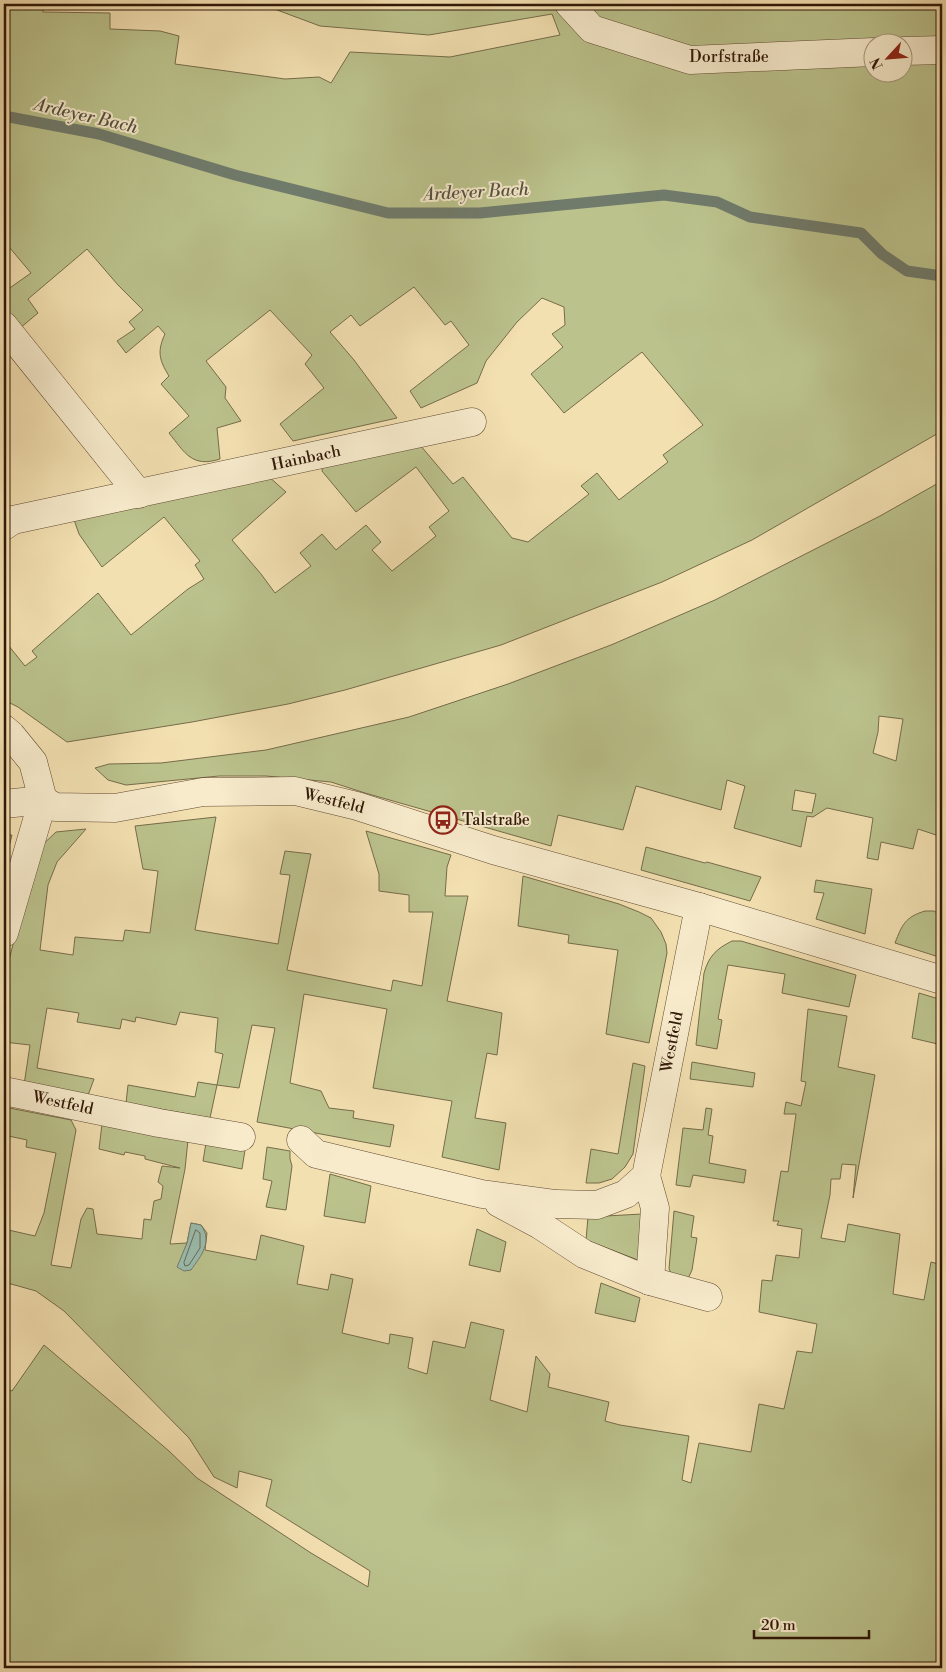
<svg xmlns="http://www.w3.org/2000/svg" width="946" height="1672" font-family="'Libre Bodoni',serif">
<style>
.green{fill:#bbc28c;stroke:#766c4a;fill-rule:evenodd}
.water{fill:#9bbdaf;stroke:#707b6c}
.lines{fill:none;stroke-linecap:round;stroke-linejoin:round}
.shore{stroke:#666a5b;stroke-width:1}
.stream{stroke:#707b6c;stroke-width:11}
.minor-casing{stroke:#614932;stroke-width:29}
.minor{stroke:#f7ebcc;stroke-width:28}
.labels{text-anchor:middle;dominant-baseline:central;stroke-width:4;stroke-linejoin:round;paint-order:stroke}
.street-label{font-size:16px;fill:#301707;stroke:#f7ebcc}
.poi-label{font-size:16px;fill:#301707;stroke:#f7ebcc;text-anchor:start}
.water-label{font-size:18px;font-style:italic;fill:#555142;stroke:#f7ebcc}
</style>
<rect width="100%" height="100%" fill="#f3e0b1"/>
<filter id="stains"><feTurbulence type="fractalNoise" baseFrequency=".004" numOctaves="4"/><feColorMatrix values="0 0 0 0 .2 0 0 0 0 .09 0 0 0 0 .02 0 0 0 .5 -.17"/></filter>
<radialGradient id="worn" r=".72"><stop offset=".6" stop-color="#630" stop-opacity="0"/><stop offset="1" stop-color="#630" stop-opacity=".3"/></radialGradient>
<g class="green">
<path d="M 4,4 L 43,4 L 43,12 L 110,13 L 110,29 L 160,31 L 179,36 L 175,64 L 285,79 L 319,77 L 331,83 L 350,52 L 450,57 L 560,35 L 552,14 L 429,35 L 320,26 L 261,4 L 942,4 L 942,431 L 752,540 L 662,582 L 501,645 L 345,690 L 288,704 L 192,722 L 67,742 L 18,707 L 4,700 L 4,640 L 25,666 L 37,657 L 32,651 L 98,593 L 131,635 L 188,589 L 204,579 L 195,565 L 200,561 L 164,517 L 102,567 L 79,534 L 72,514 L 267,475 L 286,492 L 232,540 L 261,574 L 275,593 L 311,566 L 300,553 L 322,534 L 336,550 L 366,525 L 381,542 L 372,550 L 392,571 L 436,536 L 429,527 L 449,511 L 416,467 L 356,512 L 322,471 L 322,465 L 420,445 L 453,484 L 463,477 L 512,538 L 528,542 L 589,494 L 581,486 L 597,473 L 619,500 L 668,462 L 663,455 L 703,425 L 642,352 L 564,413 L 531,374 L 563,347 L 552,334 L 565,325 L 564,307 L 542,298 L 517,322 L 486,361 L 477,383 L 421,408 L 410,391 L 469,345 L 451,321 L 445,325 L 414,287 L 360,326 L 351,315 L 330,332 L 354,360 L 397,418 L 293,441 L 280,424 L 324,388 L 305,364 L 312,355 L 270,310 L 206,361 L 226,387 L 225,398 L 241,421 L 217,428 L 220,459 C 192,468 185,453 169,433 L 189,416 L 161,384 L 169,376 C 159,360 157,351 165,334 L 158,326 L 126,353 L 117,341 L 135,329 L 129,322 L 143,310 L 118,285 L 87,249 L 28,299 L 38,313 L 19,329 L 4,313 L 4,292 L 31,273 L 4,241 ZM 874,42 L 904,42 L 904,72 L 874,72 Z"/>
<path d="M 942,481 L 942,859 L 938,857 L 942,837 L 918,829 L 913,849 L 881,842 L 878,860 L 867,858 L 873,818 L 827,808 L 813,817 L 807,816 L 801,847 L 734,828 L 745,786 L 727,780 L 721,810 L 636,786 L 623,830 L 558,815 L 551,846 L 365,793 L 331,782 L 266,776 L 219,776 L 126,785 L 108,780 L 95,768 L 109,764 L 161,763 L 266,750 L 409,717 L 508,684 L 611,645 L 715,600 L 880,516 ZM 879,716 L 903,719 L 896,761 L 873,753 L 878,732 ZM 795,790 L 816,794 L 812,813 L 792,810 Z"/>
<path d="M 216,817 L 195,930 L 278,944 L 290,875 L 280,874 L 285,851 L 311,854 L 287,970 L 391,991 L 393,980 L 422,986 L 433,912 L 409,912 L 409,895 L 379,891 L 379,874 L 366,831 L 451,855 L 447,867 L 445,896 L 468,896 L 447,1001 L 502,1013 L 497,1055 L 487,1053 L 475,1118 L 506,1123 L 499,1170 L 442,1157 L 452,1101 L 373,1088 L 387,1009 L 304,994 L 290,1083 L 321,1091 L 329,1108 L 354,1111 L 353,1118 L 394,1125 L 390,1147 L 257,1122 L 275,1028 L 252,1025 L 239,1088 L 217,1085 L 210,1118 L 126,1103 L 128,1085 L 195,1097 L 198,1082 L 217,1085 L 223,1054 L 215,1052 L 218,1018 L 180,1012 L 176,1025 L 136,1017 L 135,1022 L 122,1019 L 120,1029 L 77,1022 L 79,1013 L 47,1008 L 37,1068 L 94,1079 L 87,1098 L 24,1085 L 30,1045 L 4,1042 L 4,979 L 38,849 L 56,832 L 86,829 L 57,862 L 48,885 L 40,950 L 73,955 L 75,937 L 123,941 L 125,930 L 150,933 L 158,871 L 143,869 L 135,826 Z"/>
<path d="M 4,835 L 12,835 L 4,866 Z"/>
<path d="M 646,847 L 705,863 L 707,862 L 761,877 L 750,901 L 641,870 Z"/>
<path d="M 523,876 L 619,904 L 639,912 L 651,918 L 661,932 L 666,944 L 667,953 L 649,1043 L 606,1034 L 618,950 L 568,943 L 569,935 L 518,926 Z"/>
<path d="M 816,880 L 872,889 L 865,934 L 816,919 L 824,893 L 814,892 Z"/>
<path d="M 925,911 L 934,911 L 942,916 L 942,958 L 895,943 C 902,925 905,917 925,911 Z"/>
<path d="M 732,941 L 741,941 L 856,975 L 849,1007 L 782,993 L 785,974 L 728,965 L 718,1019 L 722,1020 L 717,1049 L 696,1045 L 704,973 C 709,956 716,949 732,941 Z"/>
<path d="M 919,993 L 942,1000 L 942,1045 L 912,1038 Z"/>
<path d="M 808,1009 L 847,1016 L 838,1067 L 875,1075 L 853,1198 L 856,1165 L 842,1164 L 840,1179 L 831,1179 L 830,1195 L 821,1238 L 845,1242 L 848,1224 L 900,1234 L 893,1294 L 924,1300 L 931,1262 L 942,1265 L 942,1668 L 4,1668 L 4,1387 L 12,1391 L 44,1345 L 169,1451 L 197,1478 L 311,1553 L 368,1587 L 370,1571 L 266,1506 L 272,1480 L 239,1471 L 237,1488 L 214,1477 L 189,1438 L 64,1311 L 36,1291 L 4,1282 L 4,1229 L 35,1236 L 44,1213 L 56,1153 L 26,1147 L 27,1140 L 4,1135 L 4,1107 L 71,1120 L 76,1130 L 51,1265 L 71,1268 L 81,1219 L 87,1208 L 93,1209 L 97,1234 L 142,1239 L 144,1219 L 151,1220 L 154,1201 L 161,1199 L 163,1186 L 158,1182 L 162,1166 L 180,1168 L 145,1159 L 145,1156 L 125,1152 L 124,1155 L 99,1149 L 102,1124 L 188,1140 L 185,1169 L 170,1244 L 187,1243 L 191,1223 L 201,1225 L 207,1233 L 205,1250 L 256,1260 L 261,1235 L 304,1246 L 297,1284 L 328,1290 L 331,1274 L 353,1279 L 342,1333 L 389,1344 L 390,1334 L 413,1338 L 408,1368 L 427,1374 L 433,1341 L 465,1348 L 471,1322 L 504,1330 L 490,1400 L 527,1412 L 536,1356 L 550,1374 L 548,1387 L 609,1402 L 605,1421 L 620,1425 L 689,1436 L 682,1480 L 691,1483 L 699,1443 L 751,1452 L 759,1404 L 784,1409 L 797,1351 L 812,1353 L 817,1324 L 759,1312 L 762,1280 L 772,1281 L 776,1255 L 799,1258 L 802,1229 L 777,1225 L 779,1221 L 773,1221 L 781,1171 L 788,1172 L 796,1114 L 784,1114 L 786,1102 L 801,1106 L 806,1082 L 801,1081 Z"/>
<path d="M 692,1062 L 755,1073 L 753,1087 L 690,1079 Z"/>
<path d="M 633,1063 L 645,1066 L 633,1154 L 625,1167 L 612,1179 L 599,1183 L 586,1183 L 591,1149 L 618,1154 Z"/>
<path d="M 706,1108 L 712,1109 L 708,1135 L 713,1136 L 709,1163 L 746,1170 L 744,1183 L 693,1175 L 690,1187 L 676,1185 L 683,1128 L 703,1130 Z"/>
<path d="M 206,1143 L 245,1150 L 242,1169 L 203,1161 Z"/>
<path d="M 267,1147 L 290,1151 L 290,1159 L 292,1166 L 286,1210 L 266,1207 L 272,1181 L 263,1179 Z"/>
<path d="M 330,1174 L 371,1186 L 365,1223 L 324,1216 Z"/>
<path d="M 674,1211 L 694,1216 L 691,1237 L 697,1238 L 692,1270 L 686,1283 L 674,1278 L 669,1269 Z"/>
<path d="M 642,1214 L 638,1260 L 586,1240 L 588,1217 Z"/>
<path d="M 477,1229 L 506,1242 L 500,1272 L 469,1265 Z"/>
<path d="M 601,1283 L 640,1298 L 635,1322 L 595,1313 Z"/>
</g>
<path class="water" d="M 191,1223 L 201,1225 C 213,1242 201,1256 191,1270 L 184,1271 L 177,1267 L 187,1243 Z"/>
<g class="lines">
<path class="shore" d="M 196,1230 L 200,1233 L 200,1248 L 189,1265 L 185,1266 L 184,1263 Z"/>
<path class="stream" d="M 4,116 L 99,134 L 235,175 L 388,213 L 480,213 L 664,195 L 717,202 L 750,217 L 861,233 L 882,254 L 907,271 L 942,276"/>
<g class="minor-casing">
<g id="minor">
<path d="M 569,4 L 592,29 L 690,60 L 874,52"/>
<path d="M 904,51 L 942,50"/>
<path d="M 4,326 L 139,494"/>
<path d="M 4,526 L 13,520 L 472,422"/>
<path d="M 4,729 L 11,735 L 33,762 L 43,800 L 55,807 L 115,808 L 203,792 L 295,791 L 357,806 L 493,850 L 699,907 L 942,980"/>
<path d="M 4,804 L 43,800 L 4,933"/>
<path d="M 4,1091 L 159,1123 L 241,1137"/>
<path d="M 301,1140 L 316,1154 L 482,1194 L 556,1204 L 597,1205 L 626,1194 L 646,1176 L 699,907"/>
<path d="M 646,1176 L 655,1208 L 650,1281"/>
<path d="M 499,1203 L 540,1225 L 584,1254 L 650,1281 L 708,1297"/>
</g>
</g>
<use href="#minor" class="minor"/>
</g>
<defs>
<g id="bus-ring" transform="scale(1.4375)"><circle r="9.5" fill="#f7ebcc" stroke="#8f2418" stroke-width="1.5"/><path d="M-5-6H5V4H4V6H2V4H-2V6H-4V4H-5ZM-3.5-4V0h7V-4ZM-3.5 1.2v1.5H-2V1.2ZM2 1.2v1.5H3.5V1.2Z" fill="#8f2418"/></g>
</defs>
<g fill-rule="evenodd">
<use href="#bus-ring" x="443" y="820"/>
</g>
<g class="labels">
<g class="street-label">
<text x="729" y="57">Dorfstraße</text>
<text transform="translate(306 458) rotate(-12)">Hainbach</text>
<text transform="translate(334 801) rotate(14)">Westfeld</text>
<text transform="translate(672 1042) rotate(-79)">Westfeld</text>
<text transform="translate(63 1103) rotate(12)">Westfeld</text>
</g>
<g class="poi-label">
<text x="462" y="820">Talstraße</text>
</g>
<g class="water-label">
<text transform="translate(86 116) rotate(13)">Ardeyer Bach</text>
<text transform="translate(476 192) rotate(-3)">Ardeyer Bach</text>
</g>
</g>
<rect width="946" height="1672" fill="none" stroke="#f3e0b1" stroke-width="20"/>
<rect x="5" y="5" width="936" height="1662" fill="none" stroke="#301707" stroke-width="2.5"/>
<rect x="10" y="10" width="926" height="1652" fill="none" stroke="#301707"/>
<g transform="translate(888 58) rotate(244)"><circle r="24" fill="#f7ebcc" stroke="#a7967d"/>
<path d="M0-4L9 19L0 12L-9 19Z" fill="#8f2418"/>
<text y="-8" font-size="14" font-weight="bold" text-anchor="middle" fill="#301707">N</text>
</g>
<path d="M754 1630v8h115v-8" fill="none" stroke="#301707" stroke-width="2.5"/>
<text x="761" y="1630" font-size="15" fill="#301707" stroke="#f7ebcc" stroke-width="4" paint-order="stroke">20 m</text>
<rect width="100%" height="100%" filter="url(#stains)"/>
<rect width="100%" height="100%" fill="url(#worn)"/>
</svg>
